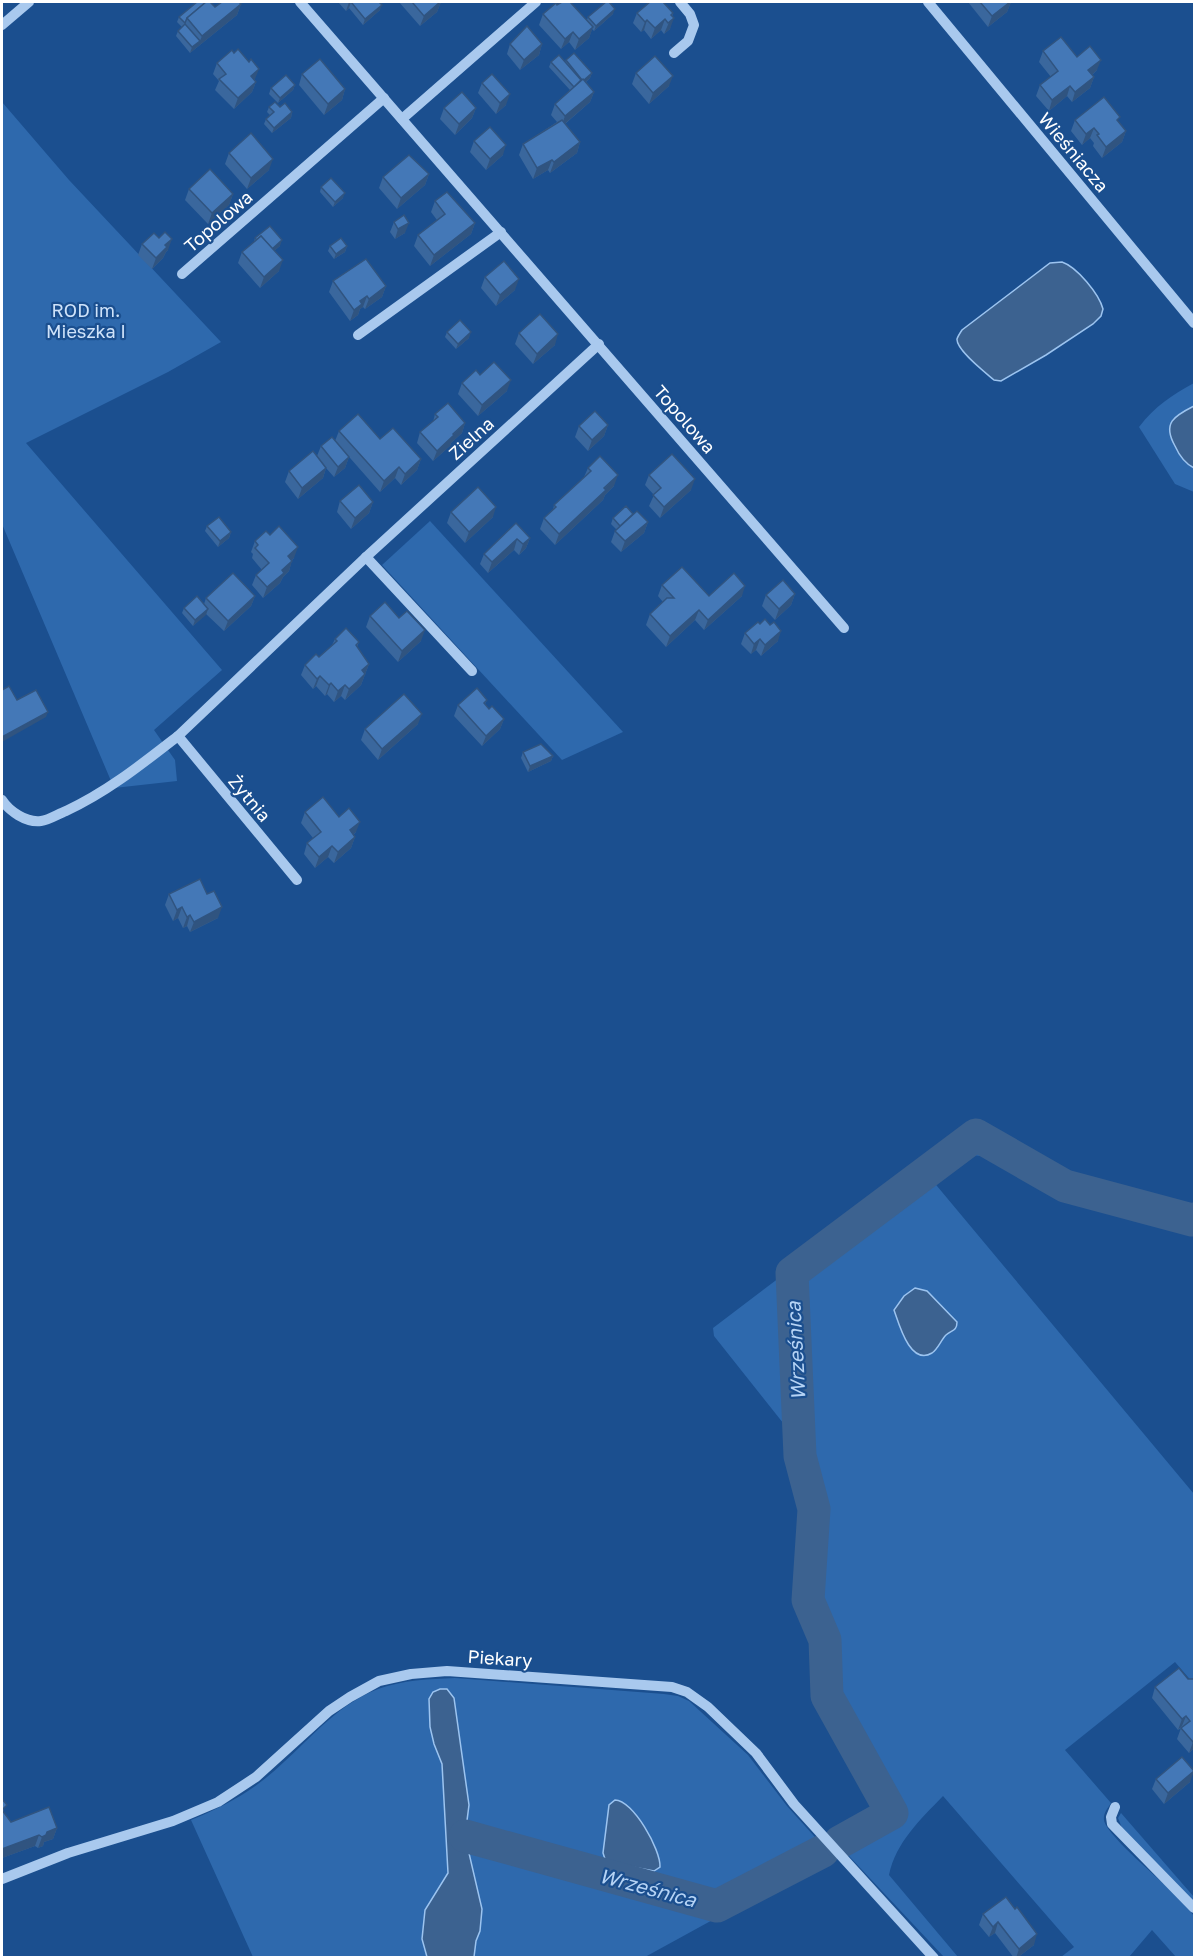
<svg xmlns="http://www.w3.org/2000/svg" width="1196" height="1959" font-family="'Golos Text',sans-serif">
<style>
.green{fill:#2e69ad}
.water{fill:#3c6290;stroke:#9cc4f0;stroke-width:1.5}
.lines{fill:none;stroke-linecap:round;stroke-linejoin:round}
.river{stroke:#3c6290;stroke-width:33}
.minor{stroke:#a9c9ee;stroke-width:10}
.wall{fill:#3a679d}
.shaded-wall{fill:#305480}
.building{fill:#4478b7;stroke:#305480;stroke-width:1.5}
.labels{text-anchor:middle;dominant-baseline:central;stroke-width:4.5;stroke-linejoin:round;paint-order:stroke}
.street-label{font-size:18px;fill:#fff;stroke:#1b4f8f}
.park-label{font-size:18px;fill:#cfe3fa;stroke:#1b4f8f}
.water-label{font-size:20px;font-style:italic;fill:#b5d3f5;stroke:#1b4f8f}
</style>
<rect width="100%" height="100%" fill="#1b4f8f"/>
<g class="green">
<path d="M 2,102 L 69,180 L 221,342 L 168,372 L 26,443 L 222,670 L 154,730 L 175,760 L 177,781 L 114,788 L 2,524 Z"/>
<path d="M 1194,383 L 1194,492 L 1175,484 L 1139,427 C 1155,406 1172,395 1194,383 Z"/>
<path d="M 430,521 L 623,732 L 562,760 L 382,565 Z"/>
<path d="M 973,1131 L 1068,1181 L 1194,1215 L 1194,1228 L 1184,1228 L 1073,1200 L 1000,1167 L 981,1156 L 971,1155 L 962,1157 L 932,1180 L 1194,1494 L 1194,1684 L 1175,1662 L 1065,1750 L 1111,1803 C 1108,1808 1103,1813 1104,1820 C 1106,1835 1162,1881 1176,1895 C 1182,1901 1188,1909 1194,1916 L 1194,1957 L 1176,1957 L 1152,1930 L 1129,1957 L 1061,1957 L 1074,1947 L 943,1796 C 920,1820 896,1842 889,1875 L 958,1957 L 944,1957 L 834,1840 L 885,1811 L 861,1762 L 823,1696 L 821,1639 L 804,1602 L 809,1532 L 815,1539 L 818,1508 L 804,1455 L 804,1431 L 795,1438 L 714,1336 L 713,1328 Z"/>
<path d="M 455,1678 L 664,1694 L 678,1696 L 689,1701 L 748,1755 L 787,1806 L 831,1855 L 645,1957 L 253,1957 L 191,1820 C 218,1809 244,1796 267,1777 C 303,1748 333,1706 378,1689 C 403,1680 429,1679 455,1678 Z"/>
<path d="M 1121,1813 L 1194,1897 L 1194,1902 L 1122,1828 L 1118,1818 Z"/>
</g>
<g class="water">
<path d="M 1062,262 C 1077,267 1099,294 1103,309 L 1101,316 L 1093,324 L 1046,355 L 1001,381 L 994,380 C 986,373 956,350 957,339 C 958,336 960,333 962,330 L 1050,263 Z"/>
<path d="M 1194,406 L 1194,468 C 1186,464 1179,455 1175,446 C 1162,423 1174,416 1194,406 Z"/>
<path d="M 915,1288 L 927,1291 L 957,1322 C 957,1331 952,1330 946,1335 C 941,1340 938,1349 932,1353 C 910,1366 899,1324 894,1310 L 904,1296 Z"/>
<path d="M 440,1689 L 447,1689 L 454,1698 L 469,1805 L 465,1836 L 482,1909 L 480,1931 L 476,1941 L 474,1957 L 427,1957 L 422,1939 L 425,1910 L 448,1873 L 442,1764 L 434,1744 L 430,1727 L 429,1699 L 433,1692 Z"/>
<path d="M 615,1800 C 633,1800 661,1850 660,1867 L 654,1871 L 611,1863 L 605,1859 L 603,1853 L 609,1805 Z"/>
</g>
<g class="lines">
<g class="river">
<path d="M 465,1836 L 717,1906 L 823,1851"/>
<path d="M 840,1842 L 892,1813 L 827,1696 L 825,1640 L 808,1600 L 814,1509 L 800,1456 L 792,1273 L 976,1135 L 1065,1186 L 1192,1220 L 1194,1219"/>
</g>
<g class="minor">
<path d="M 300,2 L 844,628"/>
<path d="M 928,2 L 1194,323"/>
<path d="M 2,25 L 29,2"/>
<path d="M 674,53 L 688,41 L 694,25 L 690,14 L 680,2"/>
<path d="M 402,119 L 536,2"/>
<path d="M 182,274 L 384,98"/>
<path d="M 358,335 L 501,232"/>
<path d="M 366,557 L 472,671"/>
<path d="M 178,736 L 297,880"/>
<path d="M 2,800 C 9,811 26,823 41,821 C 49,820 58,814 66,811 C 107,792 142,764 178,736 L 366,557 L 599,344"/>
<path d="M 1115,1807 L 1111,1817 L 1112,1824 L 1194,1908"/>
<path d="M 2,1879 L 68,1853 L 173,1821 L 218,1802 L 256,1777 L 329,1711 L 350,1697 L 379,1681 L 411,1674 L 447,1671 L 672,1687 L 687,1692 L 708,1707 L 756,1753 L 794,1804 L 934,1958"/>
</g>
</g>
<g class="wall">
<path d="M 338,2 L 379,2 L 380,10 L 363,25 L 349,8 L 346,11 Z"/>
<path d="M 399,2 L 441,2 L 437,12 L 420,26 Z"/>
<path d="M 968,2 L 1011,2 L 1007,12 L 988,27 Z"/>
<path d="M 241,4 L 237,15 L 190,53 L 176,36 L 178,31 L 182,27 L 177,22 L 179,17 L 215,7 Z"/>
<path d="M 557,5 L 587,20 L 588,17 L 613,14 L 594,31 L 592,29 L 589,38 L 575,50 L 569,42 L 561,49 L 539,25 L 543,14 Z"/>
<path d="M 637,13 L 673,13 L 670,29 L 664,34 L 661,30 L 651,39 L 644,30 L 641,32 L 633,23 Z"/>
<path d="M 510,44 L 542,44 L 539,55 L 520,70 L 507,54 Z"/>
<path d="M 1043,51 L 1077,57 L 1097,70 L 1092,75 L 1094,77 L 1090,88 L 1072,102 L 1067,96 L 1049,111 L 1036,96 L 1040,85 L 1051,77 L 1039,62 Z"/>
<path d="M 566,60 L 592,73 L 590,78 L 586,82 L 594,92 L 590,102 L 565,124 L 580,142 L 577,153 L 550,173 L 548,170 L 533,179 L 519,155 L 523,144 L 557,122 L 551,115 L 555,104 L 570,90 L 549,67 L 551,62 L 565,62 Z"/>
<path d="M 217,63 L 255,79 L 255,80 L 256,82 L 252,92 L 234,109 L 215,90 L 219,81 L 213,74 Z"/>
<path d="M 636,73 L 669,86 L 649,104 L 632,84 Z"/>
<path d="M 302,74 L 345,89 L 342,100 L 324,115 L 299,85 Z"/>
<path d="M 482,83 L 506,105 L 496,114 L 478,93 Z"/>
<path d="M 295,85 L 293,90 L 278,103 L 269,94 L 271,88 Z"/>
<path d="M 269,107 L 292,112 L 291,118 L 272,133 L 264,124 L 266,119 L 270,115 L 267,112 Z"/>
<path d="M 444,108 L 476,108 L 472,118 L 455,135 L 440,119 Z"/>
<path d="M 1075,120 L 1118,121 L 1126,131 L 1122,142 L 1102,158 L 1093,146 L 1094,143 L 1090,138 L 1082,145 L 1071,131 Z"/>
<path d="M 474,141 L 503,155 L 486,170 L 470,152 Z"/>
<path d="M 229,153 L 269,170 L 247,189 L 225,164 Z"/>
<path d="M 429,174 L 425,185 L 397,209 L 379,188 L 383,177 Z"/>
<path d="M 321,187 L 343,198 L 333,207 L 320,192 Z"/>
<path d="M 189,189 L 233,194 L 229,205 L 208,224 L 185,200 Z"/>
<path d="M 435,201 L 475,223 L 471,234 L 430,266 L 414,246 L 418,235 L 437,220 L 431,212 Z"/>
<path d="M 394,222 L 405,233 L 395,239 L 390,232 Z"/>
<path d="M 159,238 L 168,250 L 166,252 L 163,258 L 152,269 L 138,255 L 142,244 Z"/>
<path d="M 255,238 L 280,246 L 274,251 L 279,271 L 260,288 L 238,263 L 242,252 L 254,242 Z"/>
<path d="M 330,246 L 347,246 L 345,252 L 334,259 L 328,251 Z"/>
<path d="M 485,277 L 515,290 L 496,306 L 481,288 Z"/>
<path d="M 333,281 L 386,286 L 382,297 L 365,309 L 363,307 L 360,309 L 358,315 L 350,321 L 329,292 Z"/>
<path d="M 447,332 L 469,338 L 456,349 L 445,337 Z"/>
<path d="M 519,333 L 555,345 L 533,364 L 515,344 Z"/>
<path d="M 480,375 L 507,391 L 478,416 L 458,394 L 462,383 Z"/>
<path d="M 435,414 L 465,423 L 462,433 L 451,443 L 450,446 L 433,461 L 417,443 L 420,432 L 433,422 Z"/>
<path d="M 608,425 L 604,436 L 588,451 L 575,437 L 579,426 Z"/>
<path d="M 339,431 L 380,439 L 421,459 L 417,470 L 401,485 L 395,478 L 380,492 L 343,450 L 349,457 L 345,468 L 334,477 L 326,468 L 323,478 L 298,499 L 285,482 L 289,471 L 317,456 L 321,446 L 335,441 Z"/>
<path d="M 588,468 L 614,486 L 605,495 L 603,500 L 555,545 L 540,529 L 544,518 L 553,510 L 554,505 L 584,477 Z"/>
<path d="M 649,475 L 691,490 L 660,518 L 649,506 L 654,495 L 645,485 Z"/>
<path d="M 340,501 L 373,502 L 369,513 L 351,529 L 337,512 Z"/>
<path d="M 451,512 L 493,517 L 465,543 L 447,523 Z"/>
<path d="M 633,514 L 648,522 L 644,533 L 621,552 L 611,542 L 615,531 L 617,530 L 611,524 L 613,518 Z"/>
<path d="M 516,523 L 530,538 L 526,548 L 519,555 L 514,550 L 488,573 L 480,564 L 484,554 Z"/>
<path d="M 207,526 L 231,532 L 229,538 L 218,547 L 205,531 Z"/>
<path d="M 255,541 L 294,558 L 292,560 L 289,571 L 283,577 L 280,583 L 263,598 L 252,585 L 256,575 L 262,570 L 252,558 L 253,554 L 251,552 Z"/>
<path d="M 662,585 L 709,596 L 742,596 L 704,630 L 695,620 L 666,647 L 646,625 L 650,614 L 663,602 L 658,596 Z"/>
<path d="M 795,594 L 791,605 L 775,620 L 762,606 L 766,595 Z"/>
<path d="M 255,596 L 251,606 L 224,631 L 206,614 L 193,626 L 182,613 L 184,608 L 204,604 L 206,598 Z"/>
<path d="M 370,616 L 421,641 L 398,662 L 366,627 Z"/>
<path d="M 745,633 L 778,641 L 761,656 L 756,650 L 751,654 L 741,644 Z"/>
<path d="M 335,639 L 359,642 L 357,647 L 369,664 L 361,685 L 345,700 L 341,696 L 334,702 L 327,694 L 325,696 L 316,686 L 313,689 L 301,675 L 305,665 L 319,657 L 332,645 Z"/>
<path d="M 487,700 L 485,704 L 489,709 L 504,719 L 500,729 L 482,746 L 454,716 L 458,705 Z"/>
<path d="M 418,724 L 378,760 L 361,740 L 365,729 Z"/>
<path d="M 523,752 L 553,756 L 551,761 L 528,772 L 521,758 Z"/>
<path d="M 305,812 L 339,817 L 356,832 L 353,835 L 355,837 L 351,848 L 334,863 L 328,857 L 315,868 L 304,854 L 307,843 L 313,838 L 301,823 Z"/>
<path d="M 169,894 L 218,918 L 190,932 L 187,926 L 183,928 L 178,918 L 173,921 L 165,905 Z"/>
<path d="M 1188,1679 L 1194,1748 L 1189,1753 L 1177,1739 L 1181,1728 L 1183,1727 L 1178,1730 L 1152,1698 L 1155,1687 Z"/>
<path d="M 1156,1779 L 1190,1782 L 1164,1804 L 1152,1789 Z"/>
<path d="M 2,1799 L 4,1813 L 11,1822 L 57,1828 L 53,1839 L 44,1842 L 43,1846 L 38,1848 L 35,1846 L 2,1858 Z"/>
<path d="M 1006,1897 L 1034,1945 L 1017,1958 L 1014,1958 L 995,1933 L 989,1937 L 979,1925 L 983,1914 Z"/>
</g>
<g class="shaded-wall">
<path d="M 349,2 L 356,2 L 351,2 L 349,8 L 346,11 Z"/>
<path d="M 441,2 L 437,12 L 420,26 L 424,16 Z"/>
<path d="M 1011,2 L 1007,12 L 988,27 L 992,16 Z"/>
<path d="M 241,4 L 237,15 L 190,53 L 192,47 L 200,41 L 202,36 Z"/>
<path d="M 382,5 L 380,10 L 363,25 L 365,19 Z"/>
<path d="M 615,9 L 613,14 L 594,31 L 596,26 Z"/>
<path d="M 673,13 L 670,22 L 674,18 L 670,29 L 664,34 Z"/>
<path d="M 665,19 L 661,30 L 651,39 L 655,28 Z"/>
<path d="M 647,20 L 644,30 L 641,32 L 645,22 Z"/>
<path d="M 593,27 L 589,38 L 575,50 L 579,39 Z"/>
<path d="M 573,32 L 569,42 L 561,49 L 565,39 Z"/>
<path d="M 542,44 L 539,55 L 520,70 L 524,60 Z"/>
<path d="M 1101,60 L 1097,70 L 1085,81 L 1088,70 Z"/>
<path d="M 259,69 L 255,79 L 247,86 L 251,76 Z"/>
<path d="M 592,73 L 590,78 L 582,85 L 583,80 Z"/>
<path d="M 673,76 L 669,86 L 649,104 L 653,93 Z"/>
<path d="M 1094,77 L 1090,88 L 1072,102 L 1075,92 Z"/>
<path d="M 256,82 L 252,92 L 234,109 L 238,98 Z"/>
<path d="M 295,85 L 293,90 L 278,103 L 280,98 Z"/>
<path d="M 1070,86 L 1067,96 L 1049,111 L 1052,100 Z"/>
<path d="M 345,89 L 342,100 L 324,115 L 328,104 Z"/>
<path d="M 594,92 L 590,102 L 561,127 L 565,116 Z"/>
<path d="M 510,94 L 506,105 L 496,114 L 500,103 Z"/>
<path d="M 476,108 L 472,118 L 455,135 L 459,124 Z"/>
<path d="M 292,112 L 291,118 L 272,133 L 274,128 Z"/>
<path d="M 1094,128 L 1090,138 L 1082,145 L 1086,134 Z"/>
<path d="M 1126,131 L 1122,142 L 1102,158 L 1106,147 Z"/>
<path d="M 580,142 L 577,153 L 550,173 L 554,162 Z"/>
<path d="M 506,145 L 503,155 L 486,170 L 490,159 Z"/>
<path d="M 273,159 L 269,170 L 247,189 L 251,178 Z"/>
<path d="M 552,160 L 548,170 L 533,179 L 537,168 Z"/>
<path d="M 429,174 L 425,185 L 397,209 L 401,198 Z"/>
<path d="M 345,193 L 343,198 L 333,207 L 335,202 Z"/>
<path d="M 233,194 L 229,205 L 208,224 L 212,213 Z"/>
<path d="M 409,223 L 405,233 L 395,239 L 398,229 Z"/>
<path d="M 475,223 L 471,234 L 430,266 L 434,255 Z"/>
<path d="M 172,239 L 168,250 L 166,252 L 163,258 L 152,269 L 156,258 L 165,245 Z"/>
<path d="M 282,240 L 280,246 L 267,257 L 269,252 Z"/>
<path d="M 347,246 L 345,252 L 334,259 L 336,254 Z"/>
<path d="M 283,260 L 279,271 L 260,288 L 264,277 Z"/>
<path d="M 519,279 L 515,290 L 496,306 L 500,295 Z"/>
<path d="M 386,286 L 382,297 L 365,309 L 369,299 Z"/>
<path d="M 367,296 L 363,307 L 360,309 L 358,315 L 350,321 L 354,310 L 360,301 Z"/>
<path d="M 471,332 L 469,338 L 456,349 L 458,344 Z"/>
<path d="M 558,334 L 555,345 L 533,364 L 537,354 Z"/>
<path d="M 511,380 L 507,391 L 478,416 L 482,405 Z"/>
<path d="M 465,423 L 462,433 L 451,443 L 450,446 L 433,461 L 437,451 Z"/>
<path d="M 608,425 L 604,436 L 588,451 L 592,440 Z"/>
<path d="M 349,457 L 345,468 L 334,477 L 338,467 Z"/>
<path d="M 421,459 L 417,470 L 401,485 L 405,474 Z"/>
<path d="M 399,467 L 395,478 L 380,492 L 384,481 Z"/>
<path d="M 326,468 L 323,478 L 298,499 L 302,488 Z"/>
<path d="M 618,475 L 614,486 L 605,495 L 603,500 L 555,545 L 559,534 Z"/>
<path d="M 695,479 L 691,490 L 660,518 L 664,507 Z"/>
<path d="M 373,502 L 369,513 L 351,529 L 355,518 Z"/>
<path d="M 496,507 L 493,517 L 465,543 L 469,532 Z"/>
<path d="M 648,522 L 644,533 L 621,552 L 625,541 Z"/>
<path d="M 231,532 L 229,538 L 218,547 L 220,541 Z"/>
<path d="M 530,538 L 526,548 L 519,555 L 523,544 Z"/>
<path d="M 517,539 L 514,550 L 488,573 L 492,562 Z"/>
<path d="M 298,547 L 294,558 L 284,567 L 288,556 Z"/>
<path d="M 292,561 L 289,571 L 283,577 L 280,583 L 263,598 L 267,587 L 282,570 Z"/>
<path d="M 745,586 L 742,596 L 704,630 L 708,620 Z"/>
<path d="M 795,594 L 791,605 L 775,620 L 779,609 Z"/>
<path d="M 255,596 L 251,606 L 224,631 L 228,621 Z"/>
<path d="M 208,609 L 206,615 L 193,626 L 195,620 Z"/>
<path d="M 699,610 L 695,620 L 666,647 L 670,636 Z"/>
<path d="M 425,630 L 421,641 L 398,662 L 402,651 Z"/>
<path d="M 781,631 L 778,641 L 761,656 L 765,645 Z"/>
<path d="M 760,639 L 756,650 L 751,654 L 754,644 Z"/>
<path d="M 369,664 L 361,685 L 345,700 L 349,689 L 362,670 Z"/>
<path d="M 320,676 L 316,686 L 313,689 L 317,679 Z"/>
<path d="M 331,683 L 327,694 L 325,696 L 329,685 Z"/>
<path d="M 345,685 L 341,696 L 334,702 L 338,691 Z"/>
<path d="M 48,712 L 46,717 L 2,742 L 2,737 Z"/>
<path d="M 422,714 L 418,724 L 378,760 L 382,749 Z"/>
<path d="M 504,719 L 500,729 L 482,746 L 486,736 Z"/>
<path d="M 553,756 L 551,761 L 528,772 L 530,766 Z"/>
<path d="M 360,822 L 356,832 L 346,841 L 350,830 Z"/>
<path d="M 355,837 L 351,848 L 334,863 L 338,852 Z"/>
<path d="M 332,846 L 328,857 L 315,868 L 319,857 Z"/>
<path d="M 182,907 L 178,918 L 173,921 L 177,910 Z"/>
<path d="M 222,907 L 218,918 L 190,932 L 194,922 Z"/>
<path d="M 190,915 L 187,926 L 183,928 L 187,917 Z"/>
<path d="M 1186,1716 L 1182,1726 L 1178,1730 L 1182,1719 Z"/>
<path d="M 1194,1741 L 1194,1748 L 1189,1753 L 1193,1742 Z"/>
<path d="M 1194,1771 L 1190,1782 L 1164,1804 L 1168,1793 Z"/>
<path d="M 57,1828 L 53,1839 L 44,1842 L 43,1846 L 38,1848 L 42,1837 L 47,1832 Z"/>
<path d="M 39,1835 L 35,1846 L 2,1858 L 2,1849 Z"/>
<path d="M 998,1922 L 995,1933 L 989,1937 L 993,1927 Z"/>
<path d="M 1037,1934 L 1034,1945 L 1017,1958 L 1016,1958 L 1019,1949 Z"/>
</g>
<g class="building">
<path d="M 197,2 L 206,2 L 187,18 L 185,23 L 179,17 Z"/>
<path d="M 206,2 L 210,2 L 215,7 L 222,2 L 239,2 L 241,4 L 202,36 L 187,18 Z"/>
<path d="M 351,2 L 379,2 L 382,5 L 365,19 Z"/>
<path d="M 412,2 L 440,2 L 424,16 Z"/>
<path d="M 562,2 L 570,2 L 593,27 L 579,39 L 573,32 L 565,39 L 543,14 L 556,3 L 557,5 Z"/>
<path d="M 606,2 L 609,2 L 615,9 L 596,26 L 588,17 Z"/>
<path d="M 650,2 L 663,2 L 673,13 L 671,15 L 674,18 L 668,23 L 665,19 L 655,28 L 647,20 L 645,22 L 637,13 Z"/>
<path d="M 980,2 L 1010,2 L 992,16 Z"/>
<path d="M 185,24 L 200,41 L 192,47 L 178,31 Z"/>
<path d="M 527,26 L 542,44 L 524,60 L 510,44 Z"/>
<path d="M 1061,37 L 1077,57 L 1090,46 L 1101,60 L 1088,70 L 1094,77 L 1075,92 L 1070,86 L 1052,100 L 1040,85 L 1058,71 L 1043,51 Z"/>
<path d="M 238,49 L 249,62 L 251,59 L 259,69 L 251,76 L 256,82 L 238,98 L 219,79 L 226,74 L 217,63 L 232,50 L 234,53 Z"/>
<path d="M 574,53 L 592,73 L 584,80 L 582,80 L 566,60 Z"/>
<path d="M 559,55 L 581,80 L 574,87 L 551,62 Z"/>
<path d="M 655,56 L 673,76 L 653,93 L 636,73 Z"/>
<path d="M 320,59 L 345,89 L 328,104 L 302,74 Z"/>
<path d="M 492,74 L 510,94 L 500,103 L 482,83 Z"/>
<path d="M 286,75 L 295,85 L 280,98 L 271,88 Z"/>
<path d="M 583,79 L 594,92 L 565,116 L 555,104 Z"/>
<path d="M 462,92 L 476,108 L 459,124 L 444,108 Z"/>
<path d="M 1104,97 L 1120,117 L 1117,120 L 1126,131 L 1106,147 L 1097,135 L 1099,134 L 1094,128 L 1086,134 L 1075,120 Z"/>
<path d="M 275,102 L 280,107 L 285,103 L 292,112 L 274,128 L 266,119 L 274,112 L 269,107 Z"/>
<path d="M 562,120 L 580,142 L 554,162 L 552,160 L 537,168 L 523,144 Z"/>
<path d="M 490,127 L 506,145 L 490,159 L 474,141 Z"/>
<path d="M 251,133 L 273,159 L 251,178 L 229,153 Z"/>
<path d="M 409,155 L 429,174 L 401,198 L 383,177 Z"/>
<path d="M 210,169 L 233,194 L 212,213 L 189,189 Z"/>
<path d="M 331,178 L 345,193 L 335,202 L 321,187 Z"/>
<path d="M 447,192 L 475,223 L 434,255 L 418,235 L 445,214 L 435,201 Z"/>
<path d="M 404,215 L 409,223 L 398,229 L 394,222 Z"/>
<path d="M 270,226 L 282,240 L 272,249 L 261,236 L 257,240 L 255,238 Z"/>
<path d="M 165,232 L 172,239 L 165,245 L 167,247 L 156,258 L 142,244 L 154,233 L 159,238 Z"/>
<path d="M 261,236 L 283,260 L 264,277 L 242,252 Z"/>
<path d="M 341,238 L 347,246 L 336,254 L 330,246 Z"/>
<path d="M 366,259 L 386,286 L 369,299 L 367,296 L 360,301 L 362,304 L 354,310 L 333,281 Z"/>
<path d="M 504,261 L 519,279 L 500,295 L 485,277 Z"/>
<path d="M 540,314 L 558,334 L 537,354 L 519,333 Z"/>
<path d="M 460,320 L 471,332 L 458,344 L 447,332 Z"/>
<path d="M 494,362 L 511,380 L 482,405 L 462,383 L 476,370 L 480,375 Z"/>
<path d="M 448,403 L 465,423 L 453,434 L 454,435 L 437,451 L 420,432 L 438,417 L 435,414 Z"/>
<path d="M 595,411 L 608,425 L 592,440 L 579,426 Z"/>
<path d="M 358,414 L 380,439 L 393,428 L 421,459 L 405,474 L 399,467 L 384,481 L 339,431 Z"/>
<path d="M 332,437 L 349,457 L 338,467 L 321,446 Z"/>
<path d="M 313,451 L 326,468 L 302,488 L 289,471 Z"/>
<path d="M 672,454 L 695,479 L 664,507 L 653,495 L 661,488 L 649,475 Z"/>
<path d="M 600,456 L 618,475 L 604,488 L 606,490 L 559,534 L 544,518 L 556,507 L 554,505 L 591,471 L 588,468 Z"/>
<path d="M 359,485 L 373,502 L 355,518 L 340,501 Z"/>
<path d="M 478,487 L 496,507 L 469,532 L 451,512 Z"/>
<path d="M 626,506 L 633,514 L 620,526 L 613,518 Z"/>
<path d="M 637,511 L 648,522 L 625,541 L 615,531 Z"/>
<path d="M 219,517 L 231,532 L 220,541 L 207,526 Z"/>
<path d="M 516,523 L 530,538 L 523,544 L 517,539 L 492,562 L 484,554 Z"/>
<path d="M 279,526 L 298,547 L 288,556 L 292,561 L 282,570 L 284,573 L 267,587 L 256,575 L 269,563 L 255,548 L 258,545 L 255,541 L 266,531 L 270,535 Z"/>
<path d="M 682,567 L 709,596 L 734,573 L 745,586 L 708,620 L 699,610 L 670,636 L 650,614 L 667,598 L 674,598 L 662,585 Z"/>
<path d="M 233,573 L 255,596 L 228,621 L 206,598 Z"/>
<path d="M 783,580 L 795,594 L 779,609 L 766,595 Z"/>
<path d="M 197,596 L 208,609 L 195,620 L 184,608 Z"/>
<path d="M 385,602 L 399,618 L 407,611 L 425,630 L 402,651 L 370,616 Z"/>
<path d="M 765,619 L 770,625 L 774,622 L 781,631 L 765,645 L 760,639 L 754,644 L 745,633 L 758,622 L 760,624 Z"/>
<path d="M 346,628 L 359,642 L 356,645 L 369,664 L 362,670 L 365,674 L 357,682 L 349,689 L 345,685 L 338,691 L 331,683 L 329,685 L 320,676 L 317,679 L 305,665 L 316,654 L 319,657 L 337,641 L 335,639 Z"/>
<path d="M 9,686 L 17,700 L 36,690 L 48,712 L 2,737 L 2,690 Z"/>
<path d="M 477,688 L 487,700 L 484,703 L 489,709 L 492,706 L 504,719 L 486,736 L 458,705 Z"/>
<path d="M 404,694 L 422,714 L 382,749 L 365,729 Z"/>
<path d="M 541,744 L 553,756 L 530,766 L 523,752 Z"/>
<path d="M 323,797 L 339,817 L 349,808 L 360,822 L 350,830 L 355,837 L 338,852 L 332,846 L 319,857 L 307,843 L 321,832 L 305,812 Z"/>
<path d="M 200,879 L 207,894 L 214,891 L 222,907 L 194,922 L 190,915 L 187,917 L 182,907 L 177,910 L 169,894 Z"/>
<path d="M 1179,1668 L 1188,1679 L 1194,1679 L 1194,1741 L 1193,1742 L 1181,1728 L 1190,1721 L 1186,1716 L 1182,1719 L 1155,1687 Z"/>
<path d="M 1182,1757 L 1194,1771 L 1168,1793 L 1156,1779 Z"/>
<path d="M 2,1799 L 7,1805 L 2,1810 Z"/>
<path d="M 49,1807 L 57,1828 L 47,1832 L 46,1835 L 42,1837 L 39,1835 L 2,1849 L 2,1810 L 11,1822 Z"/>
<path d="M 1006,1897 L 1015,1909 L 1017,1907 L 1037,1934 L 1019,1949 L 998,1922 L 993,1927 L 983,1914 Z"/>
</g>
<g class="labels">
<g class="street-label">
<text transform="translate(1074 152) rotate(50)">Wieśniacza</text>
<text transform="translate(218 221) rotate(-41)">Topolowa</text>
<text transform="translate(685 419) rotate(49)">Topolowa</text>
<text transform="translate(471 438) rotate(-42)">Zielna</text>
<text transform="translate(250 798) rotate(50)">Żytnia</text>
<text transform="translate(500 1658) rotate(4)">Piekary</text>
</g>
<g class="park-label">
<text x="86" y="310">ROD im.<tspan x="86" dy="21">Mieszka I</tspan></text>
</g>
<g class="water-label">
<text transform="translate(795 1351) rotate(-93)">Wrześnica</text>
<text transform="translate(648 1887) rotate(15)">Wrześnica</text>
</g>
</g>
<rect width="1196" height="1959" fill="none" stroke="#ffffff" stroke-width="6"/>
</svg>
